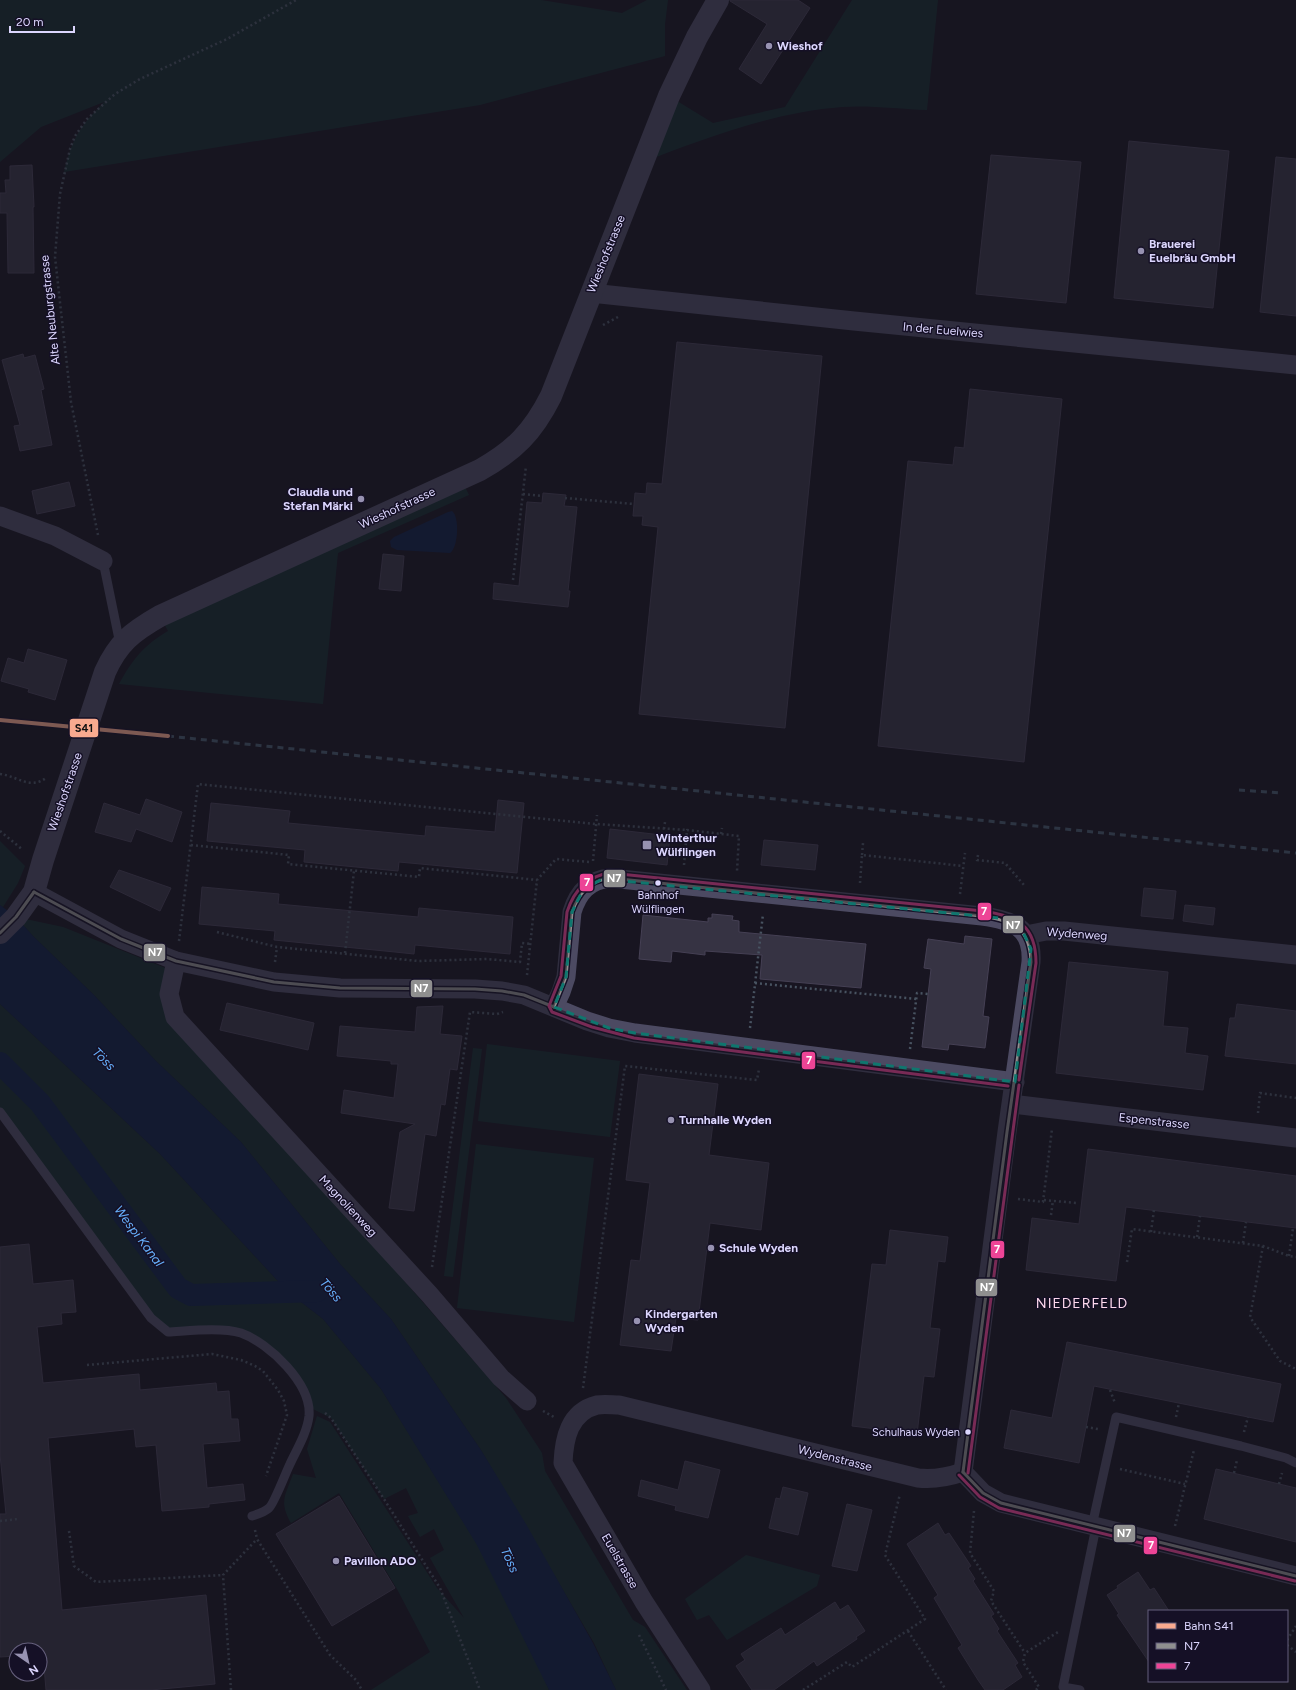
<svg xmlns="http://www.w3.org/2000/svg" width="1296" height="1690" font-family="Figtree,sans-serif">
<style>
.green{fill:#142c2e}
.water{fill:#0e1f44}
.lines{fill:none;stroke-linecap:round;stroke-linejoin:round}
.canal{stroke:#0e1f44;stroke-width:22}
.building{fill:#363343;stroke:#454054}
.path{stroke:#485361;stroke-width:2.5;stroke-dasharray:2 3;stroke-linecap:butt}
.service{stroke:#4c4a62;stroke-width:9}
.minor{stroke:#4c4a62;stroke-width:19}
.tertiary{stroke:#4c4a62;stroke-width:22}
.rail{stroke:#46596a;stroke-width:3;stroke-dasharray:6 5;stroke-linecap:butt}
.bus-1-casing{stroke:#151026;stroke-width:6}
.bus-2-casing{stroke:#151026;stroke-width:6}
.bus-1{stroke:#8f8f8f;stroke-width:3}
.bus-2{stroke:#ed4496;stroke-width:3}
.rail-1-casing{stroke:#151026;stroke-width:7}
.rail-1{stroke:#f9aa8f;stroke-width:4}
.marked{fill:none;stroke:#0f766e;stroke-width:3;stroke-dasharray:8 5;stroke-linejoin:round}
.poi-dot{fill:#9792b1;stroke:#151026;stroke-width:1.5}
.bus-dot{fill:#dcd6fe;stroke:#151026;stroke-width:1.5}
.labels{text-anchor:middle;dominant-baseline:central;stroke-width:3;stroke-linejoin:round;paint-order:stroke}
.bus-label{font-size:11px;fill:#dcd6fe;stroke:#151026}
.poi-label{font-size:12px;font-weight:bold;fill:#dcd6fe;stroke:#151026;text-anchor:start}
.street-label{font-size:12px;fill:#dcd6fe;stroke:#151026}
.water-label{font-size:13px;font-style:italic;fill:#66b0fc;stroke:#151026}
.quarter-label{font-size:14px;letter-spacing:1px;fill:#fed8ee;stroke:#151026}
.line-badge{stroke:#151026;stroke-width:1.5}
.badge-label{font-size:11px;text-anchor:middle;font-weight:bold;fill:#fff}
.pale-badge-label{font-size:11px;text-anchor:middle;font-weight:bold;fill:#111}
</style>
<rect width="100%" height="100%" fill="#181521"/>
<g class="green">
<path d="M 0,0 L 541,0 L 622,13 L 647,0 L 668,0 L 665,24 L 665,56 L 480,105 L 64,172 C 73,136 79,128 104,102 L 41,127 L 0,162 Z"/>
<path d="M 852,0 L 938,0 L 927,110 C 901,109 868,105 842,107 C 774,112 706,138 643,162 L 669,96 L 713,123 L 785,107 Z"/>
<path d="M 461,479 L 469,495 L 338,553 L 323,704 L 119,684 C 133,659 143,646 168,631 L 160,616 Z"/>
<path d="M 0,841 L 25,866 L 18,883 L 3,907 L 0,905 Z"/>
<path d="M 16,917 L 63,927 L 173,971 L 175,1017 L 506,1398 L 542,1453 L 545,1471 L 633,1620 L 645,1627 L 687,1690 L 616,1690 L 594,1643 L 481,1450 L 391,1319 L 341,1265 L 241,1142 L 156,1061 L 94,995 L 33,936 Z"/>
<path d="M 0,1004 L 160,1154 L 288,1292 L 323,1319 L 381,1389 L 477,1544 L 538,1665 L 549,1690 L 371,1690 L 430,1652 L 397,1589 L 339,1493 L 291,1523 C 279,1502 285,1496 293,1474 L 316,1478 L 307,1449 L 317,1416 L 330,1422 L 437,1588 L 464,1618 L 430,1558 L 444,1550 L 434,1529 L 420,1537 L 408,1516 L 418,1513 L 406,1488 L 384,1499 L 331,1418 L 309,1407 L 284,1362 L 240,1333 L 168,1332 L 151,1318 L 0,1112 Z"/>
<path d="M 487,1044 L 620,1061 L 610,1137 L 478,1121 Z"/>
<path d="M 473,1048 L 482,1049 L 453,1277 L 444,1276 Z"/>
<path d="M 476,1144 L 594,1158 L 574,1322 L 457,1308 Z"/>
<path d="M 746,1555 L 820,1575 L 817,1586 L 727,1640 L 709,1615 L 697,1620 L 685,1599 Z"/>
</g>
<g class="water">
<path d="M 452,511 C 460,517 458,548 450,553 L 397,550 L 391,547 L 390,541 L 394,537 L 448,512 Z"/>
<path d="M 0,905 L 16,917 L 33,936 L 94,995 L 156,1061 L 241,1142 L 341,1265 L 391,1319 L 481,1450 L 526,1524 L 593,1643 L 616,1690 L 549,1690 L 477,1545 L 381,1389 L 323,1319 L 288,1292 L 160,1154 L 0,1004 Z"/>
</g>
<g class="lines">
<path class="canal" d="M 0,1063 L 40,1103 L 178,1288 L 191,1295 L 317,1291"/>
</g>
<g class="building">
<path d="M 730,0 L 798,0 L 810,8 L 761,84 L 739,69 L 767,24 L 730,1 Z"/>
<path d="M 1129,141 L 1229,151 L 1213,308 L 1114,298 Z"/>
<path d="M 991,155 L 1081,162 L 1066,303 L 976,294 Z"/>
<path d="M 1276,157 L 1296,159 L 1296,316 L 1260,312 Z"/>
<path d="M 32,165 L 34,207 L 33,207 L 34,273 L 8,273 L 7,213 L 0,213 L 0,193 L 6,193 L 5,180 L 10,180 L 10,166 Z"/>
<path d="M 677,342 L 822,356 L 785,728 L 639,714 L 658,527 L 642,525 L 643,516 L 633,516 L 635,493 L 646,494 L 647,483 L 662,484 Z"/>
<path d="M 23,354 L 24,358 L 35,355 L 44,389 L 41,390 L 52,445 L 20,451 L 14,426 L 20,425 L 2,360 Z"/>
<path d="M 970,389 L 1062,399 L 1024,762 L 878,746 L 908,461 L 953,465 L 955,447 L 964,448 Z"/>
<path d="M 69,482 L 75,506 L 37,514 L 32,491 Z"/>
<path d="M 543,493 L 566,495 L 564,506 L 577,507 L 568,591 L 570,591 L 568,607 L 493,599 L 494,583 L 519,586 L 527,502 L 542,503 Z"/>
<path d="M 383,554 L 404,556 L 401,591 L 379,589 Z"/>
<path d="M 28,649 L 67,660 L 55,700 L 28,692 L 29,689 L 1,681 L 8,658 L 24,663 Z"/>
<path d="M 146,799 L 182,812 L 172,842 L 136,829 L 131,842 L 95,832 L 104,803 L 140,815 Z"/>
<path d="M 498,800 L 524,803 L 517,873 L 399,862 L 398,871 L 304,862 L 305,850 L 207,841 L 211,803 L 290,811 L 288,823 L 425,836 L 426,826 L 495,832 Z"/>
<path d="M 610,829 L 670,836 L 667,865 L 607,858 Z"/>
<path d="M 764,840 L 818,845 L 815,870 L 761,865 Z"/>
<path d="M 119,870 L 171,888 L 160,911 L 110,887 Z"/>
<path d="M 202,887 L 279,894 L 278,904 L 418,917 L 419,908 L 513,917 L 510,954 L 415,945 L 414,954 L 395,952 L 274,940 L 275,931 L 199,924 Z"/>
<path d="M 1144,888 L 1176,891 L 1173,919 L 1141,916 Z"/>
<path d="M 1185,905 L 1215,908 L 1213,925 L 1183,921 Z"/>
<path d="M 712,914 L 733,916 L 732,920 L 739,921 L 739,932 L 866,944 L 861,988 L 760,979 L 762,955 L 705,951 L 705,955 L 672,951 L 671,962 L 639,959 L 643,915 L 708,922 L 708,918 L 712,918 Z"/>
<path d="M 965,936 L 992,939 L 983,1016 L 989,1017 L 985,1048 L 949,1044 L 948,1050 L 922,1047 L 931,969 L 924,968 L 928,939 L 964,944 Z"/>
<path d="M 1069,962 L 1168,972 L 1163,1026 L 1188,1028 L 1185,1053 L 1208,1056 L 1203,1090 L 1056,1073 Z"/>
<path d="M 227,1003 L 314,1023 L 308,1050 L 220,1030 Z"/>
<path d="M 1237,1004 L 1296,1011 L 1296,1064 L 1225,1056 L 1230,1018 L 1235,1018 Z"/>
<path d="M 443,1006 L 440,1034 L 462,1036 L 457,1070 L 450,1069 L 445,1105 L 441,1104 L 436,1136 L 425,1134 L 414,1211 L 389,1208 L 400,1132 L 415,1124 L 341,1113 L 344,1090 L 394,1098 L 398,1064 L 391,1064 L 391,1061 L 337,1056 L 340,1026 L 415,1032 L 417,1007 Z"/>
<path d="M 639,1074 L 718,1084 L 709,1155 L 769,1163 L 761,1230 L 710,1223 L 698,1320 L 676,1318 L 671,1351 L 620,1345 L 631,1260 L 640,1261 L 650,1183 L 626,1180 Z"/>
<path d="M 1088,1149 L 1296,1176 L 1296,1228 L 1126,1207 L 1116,1281 L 1026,1270 L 1032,1218 L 1079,1224 Z"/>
<path d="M 890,1230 L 948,1237 L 945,1262 L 938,1261 L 930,1328 L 940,1329 L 934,1377 L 924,1376 L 917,1434 L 852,1426 L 872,1264 L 886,1265 Z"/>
<path d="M 29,1244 L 33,1284 L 73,1280 L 76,1312 L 61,1313 L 62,1324 L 37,1327 L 43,1383 L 139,1374 L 140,1390 L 216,1383 L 217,1392 L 229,1391 L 231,1419 L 238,1419 L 240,1441 L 203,1444 L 207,1488 L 243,1484 L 245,1500 L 209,1504 L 209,1507 L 162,1511 L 156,1445 L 136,1447 L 134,1429 L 48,1438 L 62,1610 L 206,1595 L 215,1684 L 151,1690 L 46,1690 L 43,1654 L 40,1655 L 40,1650 L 16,1650 L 16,1656 L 0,1657 L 0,1514 L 6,1514 L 0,1455 L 0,1247 Z"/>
<path d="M 1067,1342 L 1281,1384 L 1273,1422 L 1094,1386 L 1079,1463 L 1004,1448 L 1011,1410 L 1052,1418 Z"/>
<path d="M 685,1461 L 720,1470 L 708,1518 L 675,1510 L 676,1506 L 638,1496 L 641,1480 L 678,1490 Z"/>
<path d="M 1216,1469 L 1296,1488 L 1296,1542 L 1204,1519 Z"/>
<path d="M 783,1487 L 808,1493 L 798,1535 L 769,1528 L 776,1498 L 780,1499 Z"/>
<path d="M 339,1496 L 395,1588 L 332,1626 L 276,1534 Z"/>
<path d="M 847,1504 L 872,1510 L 857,1571 L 832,1566 Z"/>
<path d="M 938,1523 L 945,1535 L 949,1533 L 971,1566 L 968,1568 L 975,1579 L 973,1581 L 994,1614 L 991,1616 L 999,1629 L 997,1631 L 1018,1663 L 1015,1665 L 1022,1677 L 1003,1690 L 985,1690 L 978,1680 L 958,1648 L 962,1645 L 934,1598 L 938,1595 L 907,1544 Z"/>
<path d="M 1138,1572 L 1150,1590 L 1154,1588 L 1169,1611 L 1149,1611 L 1149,1662 L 1117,1615 L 1119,1614 L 1107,1595 L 1118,1588 L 1117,1586 Z"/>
<path d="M 835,1602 L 840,1610 L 848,1605 L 865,1631 L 856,1637 L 857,1639 L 817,1666 L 814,1661 L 774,1690 L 752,1690 L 736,1666 L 745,1660 L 741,1654 L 781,1628 L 785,1635 Z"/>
</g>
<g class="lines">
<g class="path">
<path d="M 603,325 L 618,317"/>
<path d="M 523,494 L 543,496"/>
<path d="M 565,498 L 634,504"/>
<path d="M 98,535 L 71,402 L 55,257 L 60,194 L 70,149 L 75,136 L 87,119 L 115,94 L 140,79 L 227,39 L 296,0"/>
<path d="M 513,580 L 526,466"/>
<path d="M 0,774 C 17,776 30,790 46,778"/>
<path d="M 664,829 L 665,822"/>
<path d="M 0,831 L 23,850"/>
<path d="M 721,834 L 722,828"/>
<path d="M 191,845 L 289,855 L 288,864 L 419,877 L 420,868 L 537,880"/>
<path d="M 862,855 L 863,843"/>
<path d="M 978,855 L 977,860 L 1005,863 L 1024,885"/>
<path d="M 593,861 L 597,815"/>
<path d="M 684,865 L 687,830 L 739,836 L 737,871"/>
<path d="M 860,883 L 862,855 L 963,866"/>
<path d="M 960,894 L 965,853"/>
<path d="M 217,932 L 277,947 L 418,961 L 487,959 L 520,962 L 522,943 L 531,944"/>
<path d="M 179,941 L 198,784 L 596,824 L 687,830"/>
<path d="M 345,953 L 354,871"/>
<path d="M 275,962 L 277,947"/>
<path d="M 527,975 L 537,880 L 556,859 L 589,862"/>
<path d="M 755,983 L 916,999"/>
<path d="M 750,1028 L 763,914"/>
<path d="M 910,1049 L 917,993 L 928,994"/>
<path d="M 1258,1113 L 1260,1093 L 1296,1098"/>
<path d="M 1018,1199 L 1043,1202 L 1052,1129"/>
<path d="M 1044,1200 L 1076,1203"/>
<path d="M 1051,1215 L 1053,1200"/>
<path d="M 1151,1232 L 1154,1210"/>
<path d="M 1197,1237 L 1200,1216"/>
<path d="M 1243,1243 L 1246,1222"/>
<path d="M 1263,1246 L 1250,1317 L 1280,1361 L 1296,1369"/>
<path d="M 1289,1256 L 1293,1228"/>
<path d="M 1127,1262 L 1132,1229 L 1263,1246 L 1289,1256 L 1296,1257"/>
<path d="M 432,1267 L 470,1012 L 497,1014 L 503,1012"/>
<path d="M 87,1365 L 212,1354 L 241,1360 L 255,1366 L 263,1371 L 278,1390 L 284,1401 L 287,1415 L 266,1476"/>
<path d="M 583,1388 L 625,1066 L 757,1080 L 759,1069"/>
<path d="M 1110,1390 L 1115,1403"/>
<path d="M 543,1411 L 554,1417"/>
<path d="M 325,1413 L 331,1418 L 384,1499 L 440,1588 L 480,1690"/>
<path d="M 1176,1417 L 1179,1403"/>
<path d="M 1086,1427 L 1098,1429"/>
<path d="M 1244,1432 L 1248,1417"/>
<path d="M 1120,1469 L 1185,1484"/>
<path d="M 1234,1473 L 1237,1460"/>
<path d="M 1279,1484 L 1282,1473"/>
<path d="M 974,1511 L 970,1553 L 994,1591 L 991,1601 L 1025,1653"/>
<path d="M 0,1521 L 18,1519"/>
<path d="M 1175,1526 L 1194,1450"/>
<path d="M 255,1530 L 257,1539 L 330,1655 L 356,1680 L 362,1690"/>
<path d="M 69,1531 L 74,1566 L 96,1582 L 223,1575"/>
<path d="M 908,1631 L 946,1690"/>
<path d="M 639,1635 L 666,1690"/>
<path d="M 1287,1640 L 1296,1626"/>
<path d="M 1287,1645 L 1296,1652"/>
<path d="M 231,1690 L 223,1575 L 257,1539"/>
<path d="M 803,1690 L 847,1662 L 852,1667 L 925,1619 L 885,1555 L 900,1494"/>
<path d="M 1036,1690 L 1039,1687 L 1023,1662 L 1025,1653 L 1058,1632"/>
</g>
<g class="service">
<path d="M 103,561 L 120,644"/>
<path d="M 0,1112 L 151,1318 L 168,1332 C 188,1331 221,1327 241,1333 C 269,1343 312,1384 309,1416 C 307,1433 297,1449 290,1464 C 286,1472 274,1504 269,1508 C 265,1512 258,1514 252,1516"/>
<path d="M 1092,1526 L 1116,1417 L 1241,1446 L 1286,1458 L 1296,1463"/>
<path d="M 1080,1690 L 1063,1687 L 1096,1527"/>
</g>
<g class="minor">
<path d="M 591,293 L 854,321 L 1296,365"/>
<path d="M 0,516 L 55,536 L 103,561"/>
<path d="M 34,892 L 121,939 L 176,961 L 274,982 L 340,988 L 475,989 L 502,991 L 524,995 L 587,1021 L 609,1028 L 635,1033 L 1015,1082"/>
<path d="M 1026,935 L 1046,931 L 1064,931 L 1296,955"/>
<path d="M 176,961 L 169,994 L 175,1017 L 429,1294 L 501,1378 L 527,1401"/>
<path d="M 554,1007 L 561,992 L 566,977 L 572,912 C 578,892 589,880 610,878 L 982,916 C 1012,920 1033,927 1031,962 L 1007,1132 L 963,1472"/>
<path d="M 1012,1104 L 1296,1138"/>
<path d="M 963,1472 L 983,1493 L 1001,1503 L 1296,1576"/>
<path d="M 701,1690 L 644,1602 L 563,1463 C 564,1439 569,1412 597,1405 C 604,1404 613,1405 619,1405 L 918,1478 C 934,1480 948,1477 963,1472"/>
</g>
<path class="tertiary" d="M 0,933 L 16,917 L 34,892 L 43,860 L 105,672 C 118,643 132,632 160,616 L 480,470 C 514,451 533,432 551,396 L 669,96 L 697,37 L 718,0"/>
<g class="rail">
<path d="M 168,736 L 1296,853"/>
<path d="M 1239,790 L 1282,793"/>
</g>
<g class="bus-1-casing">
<g id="bus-1">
<path d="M 34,892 L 121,939 L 176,961 L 274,982 L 340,988 L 475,989 L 502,991 L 524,995 L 554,1007"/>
<path d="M 0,933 L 16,917 L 34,892"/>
<path d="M 554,1007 L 566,977 L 572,912 C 579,893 589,881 610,878 L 982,916 C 1013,921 1030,927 1031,962 L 1007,1132 L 963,1472"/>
<path d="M 963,1472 L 983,1493 L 1001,1503 L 1296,1576"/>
</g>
</g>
<g class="bus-2-casing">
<g id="bus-2">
<path d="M 1008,1086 L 634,1038 L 592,1027 L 552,1012 L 549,1006 L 561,976 L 567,912 C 574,890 587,876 610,873 L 983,911 C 1017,916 1036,925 1036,963 L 1019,1080"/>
<path d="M 968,1473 L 1019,1085"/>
<path d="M 959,1475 L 980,1497 L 999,1508 L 1295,1581"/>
</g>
</g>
<use href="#bus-1" class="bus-1"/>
<use href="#bus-2" class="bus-2"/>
<g class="rail-1-casing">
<path id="rail-1" d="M 0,720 L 168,736"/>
</g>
<use href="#rail-1" class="rail-1"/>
</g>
<path d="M0 0H1296V1690H0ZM 602,879 L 999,918 L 1022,930 L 1031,949 L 1015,1082 L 635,1033 L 609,1028 L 554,1007 L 566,977 L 572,912 L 583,890 Z" fill="#181521" fill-opacity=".55" fill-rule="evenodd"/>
<path class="marked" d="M 602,879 L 999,918 L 1022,930 L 1031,949 L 1015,1082 L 635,1033 L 609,1028 L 554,1007 L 566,977 L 572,912 L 583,890 Z"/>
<g class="poi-dot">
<circle cx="769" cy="46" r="4"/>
<circle cx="1141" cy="251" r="4"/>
<circle cx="361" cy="499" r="4"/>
<rect x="642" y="840" width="10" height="10" rx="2"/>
<circle cx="671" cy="1120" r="4"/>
<circle cx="711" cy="1248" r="4"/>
<circle cx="637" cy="1321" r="4"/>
<circle cx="336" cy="1561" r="4"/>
</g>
<g class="bus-dot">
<circle cx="658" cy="883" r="3.5"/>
<circle cx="968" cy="1432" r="3.5"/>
</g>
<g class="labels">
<g class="bus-label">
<text x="658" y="895">Bahnhof<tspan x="658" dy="14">Wülflingen</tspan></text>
<text x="960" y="1432" text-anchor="end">Schulhaus Wyden</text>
</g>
<g class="poi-label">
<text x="777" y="46">Wieshof</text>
<text x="1149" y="244">Brauerei<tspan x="1149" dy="14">Euelbräu GmbH</tspan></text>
<text x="353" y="492" text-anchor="end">Claudia und<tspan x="353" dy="14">Stefan Märki</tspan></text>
<text x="656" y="838">Winterthur<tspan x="656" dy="14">Wülflingen</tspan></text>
<text x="679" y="1120">Turnhalle Wyden</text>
<text x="719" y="1248">Schule Wyden</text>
<text x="645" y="1314">Kindergarten<tspan x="645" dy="14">Wyden</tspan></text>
<text x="344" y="1561">Pavillon ADO</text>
</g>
<g class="street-label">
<text transform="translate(606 254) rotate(-68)">Wieshofstrasse</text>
<text transform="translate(50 310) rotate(-96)">Alte Neuburgstrasse</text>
<text transform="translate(943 330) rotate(5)">In der Euelwies</text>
<text transform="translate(397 508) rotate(-25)">Wieshofstrasse</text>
<text transform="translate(65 792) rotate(-71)">Wieshofstrasse</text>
<text transform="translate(1077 934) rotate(4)">Wydenweg</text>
<text transform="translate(1154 1121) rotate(6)">Espenstrasse</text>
<text transform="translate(348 1206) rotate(47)">Magnolienweg</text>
<text transform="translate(835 1458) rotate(14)">Wydenstrasse</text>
<text transform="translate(620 1561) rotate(60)">Euelstrasse</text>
</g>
<g class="water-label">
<text transform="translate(104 1059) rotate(45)">Töss</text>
<text transform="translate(139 1236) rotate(53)">Wespi Kanal</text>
<text transform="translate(331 1290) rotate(49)">Töss</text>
<text transform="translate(510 1560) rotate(66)">Töss</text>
</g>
<g class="quarter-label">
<text x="1082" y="1303">NIEDERFELD</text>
</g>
</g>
<g class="line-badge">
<rect x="69" y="718" width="30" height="20" rx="4" fill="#f9aa8f"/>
<rect x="603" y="869" width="23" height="19" rx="4" fill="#8f8f8f"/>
<rect x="579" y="873" width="15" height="19" rx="4" fill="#ed4496"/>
<rect x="977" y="902" width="15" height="19" rx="4" fill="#ed4496"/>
<rect x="1002" y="915" width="22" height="19" rx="4" fill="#8f8f8f"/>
<rect x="143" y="943" width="23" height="19" rx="4" fill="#8f8f8f"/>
<rect x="410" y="979" width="23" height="19" rx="4" fill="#8f8f8f"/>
<rect x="801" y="1051" width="15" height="19" rx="4" fill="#ed4496"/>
<rect x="990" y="1240" width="15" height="19" rx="4" fill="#ed4496"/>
<rect x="975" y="1278" width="23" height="19" rx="4" fill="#8f8f8f"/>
<rect x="1113" y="1524" width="23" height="19" rx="4" fill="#8f8f8f"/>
<rect x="1143" y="1536" width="15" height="19" rx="4" fill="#ed4496"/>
</g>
<g class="badge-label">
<text x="614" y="882">N7</text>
<text x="587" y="886">7</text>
<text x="984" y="915">7</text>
<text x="1013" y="929">N7</text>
<text x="155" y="956">N7</text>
<text x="421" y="992">N7</text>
<text x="809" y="1064">7</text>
<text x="997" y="1253">7</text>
<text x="987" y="1291">N7</text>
<text x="1124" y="1537">N7</text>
<text x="1151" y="1549">7</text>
</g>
<g class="pale-badge-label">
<text x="84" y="732">S41</text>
</g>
<rect x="1148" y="1610" width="140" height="72" fill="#151026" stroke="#655f7c"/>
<rect x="1156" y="1623" width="20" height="6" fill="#f9aa8f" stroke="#655f7c"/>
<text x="1184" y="1630" font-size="12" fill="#dcd6fe">Bahn S41</text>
<rect x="1156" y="1643" width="20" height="6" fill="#8f8f8f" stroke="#655f7c"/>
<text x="1184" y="1650" font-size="12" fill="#dcd6fe">N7</text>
<rect x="1156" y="1663" width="20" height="6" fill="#ed4496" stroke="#655f7c"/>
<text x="1184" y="1670" font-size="12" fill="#dcd6fe">7</text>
<g transform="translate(28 1662) rotate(146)"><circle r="19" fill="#151026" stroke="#655f7c"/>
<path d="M0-3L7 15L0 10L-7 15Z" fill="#9792b1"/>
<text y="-6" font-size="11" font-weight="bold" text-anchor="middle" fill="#dcd6fe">N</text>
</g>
<path d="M10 26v6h64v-6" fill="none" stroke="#dcd6fe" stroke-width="2"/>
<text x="16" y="26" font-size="12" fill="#dcd6fe" stroke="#151026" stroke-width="3" paint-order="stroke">20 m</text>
</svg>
